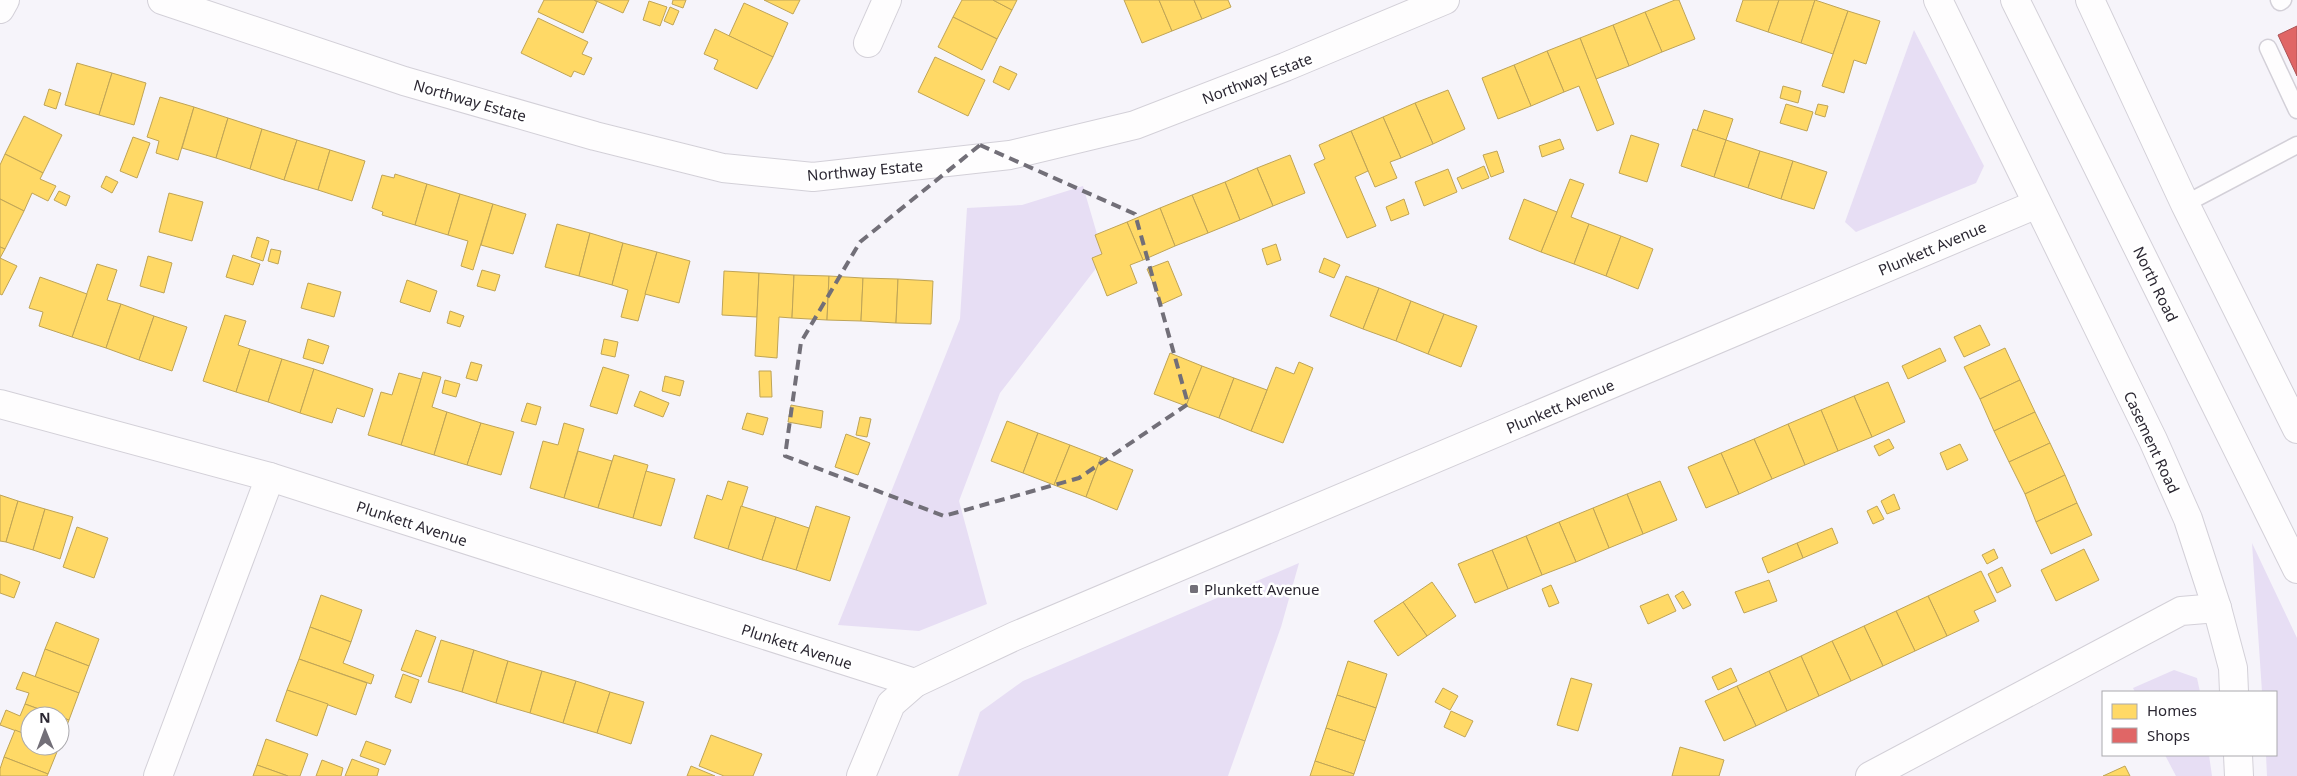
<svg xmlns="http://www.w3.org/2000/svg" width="2297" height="776" font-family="'Noto Sans',sans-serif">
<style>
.green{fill:#e7def4}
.homes{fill:#ffd966;stroke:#bfa456}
.shops{fill:#e06666;stroke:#aa5356}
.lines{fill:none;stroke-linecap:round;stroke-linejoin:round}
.service-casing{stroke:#d3d0d8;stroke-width:19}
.minor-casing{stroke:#d3d0d8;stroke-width:30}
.secondary-casing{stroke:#d3d0d8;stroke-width:30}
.service{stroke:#fefdfe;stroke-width:16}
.minor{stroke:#fefdfe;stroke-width:28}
.secondary{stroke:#fefdfe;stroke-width:28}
.marked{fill:none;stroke:#726f78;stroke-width:4;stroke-dasharray:10 6;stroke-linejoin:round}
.poi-dot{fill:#726f78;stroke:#fff;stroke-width:2}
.labels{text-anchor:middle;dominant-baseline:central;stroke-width:5;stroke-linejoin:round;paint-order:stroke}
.street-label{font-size:15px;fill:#2b2732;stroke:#fff}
.poi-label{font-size:15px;fill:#2b2732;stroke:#fff;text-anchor:start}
</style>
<rect width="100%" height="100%" fill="#f6f4fa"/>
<g class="green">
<path d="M 1914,30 L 1984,166 L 1976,183 L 1856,232 L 1845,222 Z"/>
<path d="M 1083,186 L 1104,258 L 1000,393 L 959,501 L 987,604 L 919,631 L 838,625 L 960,319 L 967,208 L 1022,205 Z"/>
<path d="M 2252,543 L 2297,638 L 2297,776 L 2267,776 L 2266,755 L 2276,755 L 2276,692 L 2262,692 Z"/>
<path d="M 1299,563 L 1281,627 L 1228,776 L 958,776 L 980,712 L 1023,681 Z"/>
<path d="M 2174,670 L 2197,678 L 2200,692 L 2135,692 L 2133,688 Z"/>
<path d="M 2165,755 L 2209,755 L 2212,776 L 2176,776 Z"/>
</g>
<g class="homes">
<path d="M 544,0 L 594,0 L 597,2 L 583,33 L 538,12 Z"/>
<path d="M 594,0 L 629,0 L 623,13 Z"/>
<path d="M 673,0 L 686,0 L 683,8 L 672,4 Z"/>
<path d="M 764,0 L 800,0 L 793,14 Z"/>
<path d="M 962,0 L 993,0 L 1012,10 L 997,39 L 953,17 Z"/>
<path d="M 993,0 L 1017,0 L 1012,10 Z"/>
<path d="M 1124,0 L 1159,0 L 1172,31 L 1142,43 Z"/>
<path d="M 1159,0 L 1194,0 L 1202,19 L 1172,31 Z"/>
<path d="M 1194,0 L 1228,0 L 1231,7 L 1202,19 Z"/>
<path d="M 1675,0 L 1679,0 L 1695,39 L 1662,52 L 1645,12 Z"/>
<path d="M 1743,0 L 1779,0 L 1768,32 L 1736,21 Z"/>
<path d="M 1779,0 L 1815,0 L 1801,43 L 1768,32 Z"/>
<path d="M 1815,0 L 1848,11 L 1833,54 L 1801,43 Z"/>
<path d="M 649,1 L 667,7 L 660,26 L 643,20 Z"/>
<path d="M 744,3 L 788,23 L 773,57 L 729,36 Z"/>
<path d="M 670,7 L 679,11 L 673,25 L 664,21 Z"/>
<path d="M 1848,11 L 1880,21 L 1866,64 L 1854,60 L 1844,93 L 1822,86 Z"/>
<path d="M 1645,12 L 1662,52 L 1629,66 L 1613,25 Z"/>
<path d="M 953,17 L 997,39 L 982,70 L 938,47 Z"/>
<path d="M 538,18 L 588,42 L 582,54 L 592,58 L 584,75 L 574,71 L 571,77 L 521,53 Z"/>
<path d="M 1613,25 L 1629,66 L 1596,79 L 1580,38 Z"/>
<path d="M 715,29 L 773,57 L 757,89 L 714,69 L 718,60 L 704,54 Z"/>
<path d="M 1580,38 L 1614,124 L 1597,131 L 1579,86 L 1564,92 L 1547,51 Z"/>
<path d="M 1547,51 L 1564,92 L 1531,106 L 1514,65 Z"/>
<path d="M 935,57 L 985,80 L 968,116 L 918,92 Z"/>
<path d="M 77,63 L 112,73 L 99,115 L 65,105 Z"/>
<path d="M 1514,65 L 1531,106 L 1498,119 L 1482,78 Z"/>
<path d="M 1000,66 L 1017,74 L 1009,90 L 993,82 Z"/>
<path d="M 112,73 L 146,83 L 134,125 L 99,115 Z"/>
<path d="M 1783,86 L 1801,91 L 1798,103 L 1780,98 Z"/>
<path d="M 49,89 L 61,93 L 56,109 L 44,105 Z"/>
<path d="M 1448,90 L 1465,129 L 1433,144 L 1415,103 Z"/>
<path d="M 160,97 L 194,107 L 178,160 L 156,153 L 159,141 L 147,137 Z"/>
<path d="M 1415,103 L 1433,144 L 1401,158 L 1383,117 Z"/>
<path d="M 1786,104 L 1813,112 L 1807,131 L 1780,123 Z"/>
<path d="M 1818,104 L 1828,106 L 1825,117 L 1815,114 Z"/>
<path d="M 194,107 L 228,118 L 216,158 L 182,148 Z"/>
<path d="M 1704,110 L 1733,119 L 1726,140 L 1697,131 Z"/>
<path d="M 24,116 L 62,135 L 43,173 L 5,154 Z"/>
<path d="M 1383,117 L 1401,158 L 1390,162 L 1397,178 L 1375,187 L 1351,131 Z"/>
<path d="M 228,118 L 262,129 L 250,169 L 216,158 Z"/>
<path d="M 262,129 L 297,140 L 284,180 L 250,169 Z"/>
<path d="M 1693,129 L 1726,140 L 1714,177 L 1681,166 Z"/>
<path d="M 1351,131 L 1368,171 L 1355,177 L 1376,226 L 1347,238 L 1314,164 L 1325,159 L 1319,145 Z"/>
<path d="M 1631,135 L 1659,144 L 1647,182 L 1619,173 Z"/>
<path d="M 133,137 L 150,143 L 137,178 L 120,171 Z"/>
<path d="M 1560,139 L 1564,149 L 1542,157 L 1539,146 Z"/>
<path d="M 297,140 L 330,150 L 318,190 L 284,180 Z"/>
<path d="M 1726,140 L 1760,151 L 1748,188 L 1714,177 Z"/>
<path d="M 330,150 L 365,161 L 352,201 L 318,190 Z"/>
<path d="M 1497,151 L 1504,172 L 1491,177 L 1483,155 Z"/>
<path d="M 1760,151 L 1793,161 L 1781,199 L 1748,188 Z"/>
<path d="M 5,154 L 43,173 L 40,179 L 56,186 L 48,201 L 32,193 L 24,211 L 0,199 L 0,165 Z"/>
<path d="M 1290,155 L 1305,193 L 1273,206 L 1257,168 Z"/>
<path d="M 1793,161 L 1827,172 L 1814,209 L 1781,199 Z"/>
<path d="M 1484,166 L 1489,178 L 1462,189 L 1457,178 Z"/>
<path d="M 1257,168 L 1273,206 L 1240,220 L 1225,182 Z"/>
<path d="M 1448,169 L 1457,192 L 1424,206 L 1415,182 Z"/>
<path d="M 395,174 L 427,184 L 415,225 L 382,215 L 383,212 L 372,208 L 382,175 L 394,178 Z"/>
<path d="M 106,176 L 118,182 L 112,193 L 101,187 Z"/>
<path d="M 1570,179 L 1584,184 L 1571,217 L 1589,224 L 1574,264 L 1541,252 Z"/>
<path d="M 1225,182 L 1240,220 L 1208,233 L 1192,195 Z"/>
<path d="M 427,184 L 460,194 L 448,235 L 415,225 Z"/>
<path d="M 59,191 L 70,196 L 66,206 L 54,200 Z"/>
<path d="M 169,193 L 203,202 L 192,241 L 159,232 Z"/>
<path d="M 460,194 L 493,204 L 473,270 L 461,266 L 468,241 L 448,235 Z"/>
<path d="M 1192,195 L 1208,233 L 1175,246 L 1160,208 Z"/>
<path d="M 0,199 L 24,211 L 5,249 L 0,247 Z"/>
<path d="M 1404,199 L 1409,214 L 1391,221 L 1386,207 Z"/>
<path d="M 1524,199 L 1557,212 L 1541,252 L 1509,239 Z"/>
<path d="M 493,204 L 526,214 L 513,254 L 481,245 Z"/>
<path d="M 1160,208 L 1175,246 L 1143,260 L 1127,222 Z"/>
<path d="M 1127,222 L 1143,260 L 1130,265 L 1137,283 L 1107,296 L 1092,258 L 1102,254 L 1095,235 Z"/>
<path d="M 557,224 L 590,233 L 579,276 L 545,267 Z"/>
<path d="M 1589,224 L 1621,236 L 1606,276 L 1574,264 Z"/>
<path d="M 590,233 L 623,243 L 612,285 L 579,276 Z"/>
<path d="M 1621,236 L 1653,249 L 1638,289 L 1606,276 Z"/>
<path d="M 257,237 L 269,241 L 263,261 L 251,257 Z"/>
<path d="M 623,243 L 657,252 L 638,321 L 621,317 L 628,290 L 612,285 Z"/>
<path d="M 1276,244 L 1281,260 L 1267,265 L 1262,249 Z"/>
<path d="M 0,247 L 5,249 L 0,258 L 17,266 L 2,295 L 0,294 Z"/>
<path d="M 271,249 L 281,251 L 278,264 L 268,261 Z"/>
<path d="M 657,252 L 690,261 L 679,303 L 645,294 Z"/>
<path d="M 233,255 L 260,264 L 253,285 L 226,277 Z"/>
<path d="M 148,256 L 172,263 L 164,293 L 140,286 Z"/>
<path d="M 1324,258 L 1340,265 L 1334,278 L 1319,272 Z"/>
<path d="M 1168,261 L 1182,295 L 1162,304 L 1147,269 Z"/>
<path d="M 97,264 L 117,270 L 107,300 L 121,304 L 106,348 L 72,337 Z"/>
<path d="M 482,270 L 500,275 L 495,291 L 477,286 Z"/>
<path d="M 724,271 L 759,273 L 757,317 L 722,315 Z"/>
<path d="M 759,273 L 794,275 L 792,318 L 779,317 L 777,358 L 755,356 Z"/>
<path d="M 794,275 L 829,276 L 827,320 L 792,318 Z"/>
<path d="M 829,276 L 863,278 L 861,321 L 827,320 Z"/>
<path d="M 1346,276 L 1379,288 L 1363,329 L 1330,316 Z"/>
<path d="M 40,277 L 87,294 L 72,337 L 39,326 L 43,312 L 29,308 Z"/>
<path d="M 863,278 L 898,279 L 896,323 L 861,321 Z"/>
<path d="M 898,279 L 933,281 L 931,324 L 896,323 Z"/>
<path d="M 407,280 L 437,291 L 430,312 L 400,302 Z"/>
<path d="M 308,283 L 341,292 L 334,317 L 301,308 Z"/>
<path d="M 1379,288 L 1411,301 L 1396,341 L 1363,329 Z"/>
<path d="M 1411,301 L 1444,314 L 1428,354 L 1396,341 Z"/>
<path d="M 121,304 L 154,316 L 139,360 L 106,348 Z"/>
<path d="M 450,311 L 464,316 L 460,327 L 447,323 Z"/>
<path d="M 1444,314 L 1477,326 L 1461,367 L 1428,354 Z"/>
<path d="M 225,315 L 246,321 L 238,345 L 250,349 L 236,392 L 203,381 Z"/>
<path d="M 154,316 L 187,327 L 172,371 L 139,360 Z"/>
<path d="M 1980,325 L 1990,345 L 1964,357 L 1954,337 Z"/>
<path d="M 308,339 L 329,346 L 323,364 L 303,358 Z"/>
<path d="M 604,339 L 618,342 L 615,357 L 601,354 Z"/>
<path d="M 1940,348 L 1946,361 L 1908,379 L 1902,366 Z"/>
<path d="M 2005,348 L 2020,380 L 1980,399 L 1964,367 Z"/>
<path d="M 250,349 L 282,359 L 268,402 L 236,392 Z"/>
<path d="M 1170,353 L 1202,366 L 1186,406 L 1154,394 Z"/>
<path d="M 282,359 L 314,369 L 300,413 L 268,402 Z"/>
<path d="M 471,362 L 482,365 L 477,381 L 466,378 Z"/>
<path d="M 1299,362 L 1313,368 L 1283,443 L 1251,431 L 1276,367 L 1294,374 Z"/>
<path d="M 1202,366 L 1234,378 L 1219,418 L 1186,406 Z"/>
<path d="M 603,367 L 629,375 L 617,414 L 590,406 Z"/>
<path d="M 314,369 L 373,389 L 364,417 L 337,408 L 332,423 L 300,413 Z"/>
<path d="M 759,371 L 771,371 L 772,397 L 760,397 Z"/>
<path d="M 423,372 L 441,377 L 432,407 L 447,412 L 434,455 L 401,445 Z"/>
<path d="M 399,373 L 421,379 L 401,445 L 368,435 L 381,392 L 392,395 Z"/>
<path d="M 665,376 L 684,381 L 680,396 L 662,391 Z"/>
<path d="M 1234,378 L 1267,390 L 1251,431 L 1219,418 Z"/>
<path d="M 445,380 L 460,384 L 456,397 L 442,393 Z"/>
<path d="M 2020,380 L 2035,412 L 1994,431 L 1980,399 Z"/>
<path d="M 1888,382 L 1905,422 L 1872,437 L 1854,396 Z"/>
<path d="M 640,391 L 669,403 L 663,417 L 634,406 Z"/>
<path d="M 1854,396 L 1872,437 L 1838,451 L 1821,410 Z"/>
<path d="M 527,403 L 541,407 L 536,425 L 521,421 Z"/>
<path d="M 791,405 L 823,411 L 821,428 L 788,422 Z"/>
<path d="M 1821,410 L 1838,451 L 1805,465 L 1788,424 Z"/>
<path d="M 447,412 L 481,423 L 467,465 L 434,455 Z"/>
<path d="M 2035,412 L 2050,443 L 2009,462 L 1994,431 Z"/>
<path d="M 747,413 L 768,418 L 763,435 L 742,429 Z"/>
<path d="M 860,417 L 871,419 L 867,437 L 856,435 Z"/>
<path d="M 1007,421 L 1038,433 L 1023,473 L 991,461 Z"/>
<path d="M 481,423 L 514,432 L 501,475 L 467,465 Z"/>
<path d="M 564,423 L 584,429 L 564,498 L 530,488 L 543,441 L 558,445 Z"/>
<path d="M 1788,424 L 1805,465 L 1772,479 L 1754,439 Z"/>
<path d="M 1038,433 L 1070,445 L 1054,485 L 1023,473 Z"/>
<path d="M 846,434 L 870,443 L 858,475 L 835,467 Z"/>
<path d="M 1754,439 L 1772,479 L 1739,494 L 1721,453 Z"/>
<path d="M 1889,439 L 1894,448 L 1879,456 L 1874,446 Z"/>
<path d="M 2050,443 L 2065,475 L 2025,494 L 2009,462 Z"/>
<path d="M 1960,444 L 1968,460 L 1947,470 L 1940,453 Z"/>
<path d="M 1070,445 L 1101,457 L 1086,497 L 1054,485 Z"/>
<path d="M 578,451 L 612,461 L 598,508 L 564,498 Z"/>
<path d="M 1721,453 L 1739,494 L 1706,508 L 1688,467 Z"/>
<path d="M 614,455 L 648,465 L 633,518 L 598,508 Z"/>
<path d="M 1101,457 L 1133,470 L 1117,510 L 1086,497 Z"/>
<path d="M 646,471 L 675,479 L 661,526 L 633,518 Z"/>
<path d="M 2065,475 L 2077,503 L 2036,522 L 2025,494 Z"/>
<path d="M 728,481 L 748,487 L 728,549 L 694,538 L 707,495 L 722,500 Z"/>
<path d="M 1660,481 L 1677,520 L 1643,534 L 1627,494 Z"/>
<path d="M 1627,494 L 1643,534 L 1609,548 L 1593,508 Z"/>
<path d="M 1894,494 L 1900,509 L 1887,514 L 1881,501 Z"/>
<path d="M 0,495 L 18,501 L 6,542 L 0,541 Z"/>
<path d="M 18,501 L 45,509 L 33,550 L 6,542 Z"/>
<path d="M 2077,503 L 2092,535 L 2051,554 L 2036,522 Z"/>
<path d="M 741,506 L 776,517 L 762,560 L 728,549 Z"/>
<path d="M 816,506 L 850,517 L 830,581 L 796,570 Z"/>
<path d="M 1877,506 L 1884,519 L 1873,524 L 1867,511 Z"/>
<path d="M 1593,508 L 1609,548 L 1576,562 L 1559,522 Z"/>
<path d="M 45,509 L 73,517 L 60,559 L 33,550 Z"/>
<path d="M 776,517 L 809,528 L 796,570 L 762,560 Z"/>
<path d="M 1559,522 L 1576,562 L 1542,575 L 1526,536 Z"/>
<path d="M 77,527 L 108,538 L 94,578 L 63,567 Z"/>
<path d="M 1832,528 L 1838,543 L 1803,558 L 1797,543 Z"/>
<path d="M 1526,536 L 1542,575 L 1508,589 L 1492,550 Z"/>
<path d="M 1797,543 L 1803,558 L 1768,573 L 1762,558 Z"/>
<path d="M 1994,549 L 1998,558 L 1987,564 L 1982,555 Z"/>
<path d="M 2084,549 L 2099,580 L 2056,601 L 2041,570 Z"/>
<path d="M 1492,550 L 1508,589 L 1475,603 L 1458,564 Z"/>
<path d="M 2002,567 L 2011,586 L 1997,593 L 1988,574 Z"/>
<path d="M 1981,571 L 1996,601 L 1974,611 L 1979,621 L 1947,636 L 1928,596 Z"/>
<path d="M 0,574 L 20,582 L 14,598 L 0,593 Z"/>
<path d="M 1769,580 L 1777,601 L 1744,613 L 1735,592 Z"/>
<path d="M 1432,582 L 1456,616 L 1427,636 L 1403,602 Z"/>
<path d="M 1551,585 L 1559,603 L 1549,607 L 1542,589 Z"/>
<path d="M 1683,591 L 1691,605 L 1683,609 L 1675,596 Z"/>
<path d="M 1668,594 L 1676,611 L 1648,624 L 1640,606 Z"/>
<path d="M 321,595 L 362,610 L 351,642 L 310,627 Z"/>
<path d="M 1928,596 L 1947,636 L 1915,651 L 1896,611 Z"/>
<path d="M 1403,602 L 1427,636 L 1398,656 L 1374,621 Z"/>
<path d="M 1896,611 L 1915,651 L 1883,666 L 1864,626 Z"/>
<path d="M 56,622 L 99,639 L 89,666 L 45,649 Z"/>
<path d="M 1864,626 L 1883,666 L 1851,681 L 1832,641 Z"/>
<path d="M 310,627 L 351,642 L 343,663 L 374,675 L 371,684 L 299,659 Z"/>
<path d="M 416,630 L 436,637 L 421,677 L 401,670 Z"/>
<path d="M 441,640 L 474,650 L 462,692 L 428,682 Z"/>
<path d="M 1832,641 L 1851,681 L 1819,696 L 1801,656 Z"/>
<path d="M 45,649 L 89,666 L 79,693 L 35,677 Z"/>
<path d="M 474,650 L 508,661 L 496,703 L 462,692 Z"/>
<path d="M 1801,656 L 1819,696 L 1787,711 L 1769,671 Z"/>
<path d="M 299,659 L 367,683 L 356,715 L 287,690 Z"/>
<path d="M 508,661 L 542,671 L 530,713 L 496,703 Z"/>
<path d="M 1348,661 L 1387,674 L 1376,708 L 1337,695 Z"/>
<path d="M 1731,668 L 1737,681 L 1718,690 L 1712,677 Z"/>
<path d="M 542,671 L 576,681 L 563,723 L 530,713 Z"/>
<path d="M 1769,671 L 1787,711 L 1756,726 L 1737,686 Z"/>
<path d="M 23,672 L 79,693 L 69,720 L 25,704 L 29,693 L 16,689 Z"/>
<path d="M 403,674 L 419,680 L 411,703 L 395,697 Z"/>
<path d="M 1571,678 L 1592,684 L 1578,731 L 1557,725 Z"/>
<path d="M 576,681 L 610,692 L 597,733 L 563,723 Z"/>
<path d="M 1737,686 L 1756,726 L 1724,741 L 1705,701 Z"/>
<path d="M 1443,688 L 1458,696 L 1450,710 L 1435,702 Z"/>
<path d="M 287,690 L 328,704 L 317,736 L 276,721 Z"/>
<path d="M 610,692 L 644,702 L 631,744 L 597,733 Z"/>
<path d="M 1337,695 L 1376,708 L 1365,741 L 1326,728 Z"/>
<path d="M 25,704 L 58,716 L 30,716 L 30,736 L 0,725 L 6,710 L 20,716 Z"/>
<path d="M 1451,711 L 1473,721 L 1465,737 L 1444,727 Z"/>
<path d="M 60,717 L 69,720 L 60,743 Z"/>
<path d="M 1326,728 L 1365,741 L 1354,774 L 1315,761 Z"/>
<path d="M 15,730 L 30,736 L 30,746 L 59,747 L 48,774 L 4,757 Z"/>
<path d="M 711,735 L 762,754 L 753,776 L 724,776 L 699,766 Z"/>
<path d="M 266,739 L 308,754 L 300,776 L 288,776 L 257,765 Z"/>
<path d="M 366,741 L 391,750 L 385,765 L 360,756 Z"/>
<path d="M 1680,747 L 1724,760 L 1719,776 L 1672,776 Z"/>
<path d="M 4,757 L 48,774 L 47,776 L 0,776 L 0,769 Z"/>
<path d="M 352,759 L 379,769 L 377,776 L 345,776 Z"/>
<path d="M 322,760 L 343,768 L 341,776 L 316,776 Z"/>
<path d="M 1315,761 L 1354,774 L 1353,776 L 1310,776 Z"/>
<path d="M 257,765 L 288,776 L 253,776 Z"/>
<path d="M 691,766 L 715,776 L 687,776 Z"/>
<path d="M 2125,766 L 2130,776 L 2103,776 Z"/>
</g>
<path class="shops" d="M 2297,26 L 2297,76 L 2278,35 Z"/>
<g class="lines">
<g class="service-casing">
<g id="service">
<path d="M 2279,0 L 2280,2 L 2283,0"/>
<path d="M 2268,48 L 2297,110"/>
<path d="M 2185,204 L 2297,145"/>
</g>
</g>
<g class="minor-casing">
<g id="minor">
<path d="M 162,0 L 404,81 L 595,136 L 723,168 L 813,177 L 1010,155 L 1135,125 L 1285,67 L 1445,0"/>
<path d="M 1938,0 L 2153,440 L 2188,519 L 2217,608 L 2233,668 L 2234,692"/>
<path d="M 0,9 L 5,0"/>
<path d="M 868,43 L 887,0"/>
<path d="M 0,404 L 270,477 L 915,683"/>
<path d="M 2238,755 L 2239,776"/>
<path d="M 158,776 L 270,477"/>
<path d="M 861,776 L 891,704 L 915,683 L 1015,636 L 2037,204"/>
<path d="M 1870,776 L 2181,611 L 2217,608"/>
</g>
</g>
<g class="secondary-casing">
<g id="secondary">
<path d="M 2015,0 L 2297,569"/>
<path d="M 2090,0 L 2185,204 L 2297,429"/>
</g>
</g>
<use href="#service" class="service"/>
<use href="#minor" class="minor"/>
<use href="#secondary" class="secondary"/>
</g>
<path class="marked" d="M 980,145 L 1135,214 L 1188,404 L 1079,478 L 944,516 L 785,456 L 801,342 L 860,242 Z"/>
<rect class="poi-dot" x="1189" y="584" width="10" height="10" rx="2.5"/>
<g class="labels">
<g class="street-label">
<text transform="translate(1257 78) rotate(-21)">Northway Estate</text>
<text transform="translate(470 100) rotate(16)">Northway Estate</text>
<text transform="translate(865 170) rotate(-5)">Northway Estate</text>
<text transform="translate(1932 248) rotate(-23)">Plunkett Avenue</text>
<text transform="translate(2156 284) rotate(64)">North Road</text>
<text transform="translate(1560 406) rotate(-23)">Plunkett Avenue</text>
<text transform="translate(2152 442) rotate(65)">Casement Road</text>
<text transform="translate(412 523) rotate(18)">Plunkett Avenue</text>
<text transform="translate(797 646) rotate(18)">Plunkett Avenue</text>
</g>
<g class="poi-label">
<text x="1204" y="589">Plunkett Avenue</text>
</g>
</g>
<rect x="2102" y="691" width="175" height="65" fill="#ffffff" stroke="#aaa9ad"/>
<rect x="2112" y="704" width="25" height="15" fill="#ffd966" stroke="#aaa9ad"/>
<text x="2147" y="716" font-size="15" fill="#2b2732">Homes</text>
<rect x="2112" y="728" width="25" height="15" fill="#e06666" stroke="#aaa9ad"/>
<text x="2147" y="741" font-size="15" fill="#2b2732">Shops</text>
<g transform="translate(45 731) rotate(359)"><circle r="24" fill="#ffffff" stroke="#aaa9ad"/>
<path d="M0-4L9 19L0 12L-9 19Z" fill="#726f78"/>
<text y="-8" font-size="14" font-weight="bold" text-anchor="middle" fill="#2b2732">N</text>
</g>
</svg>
